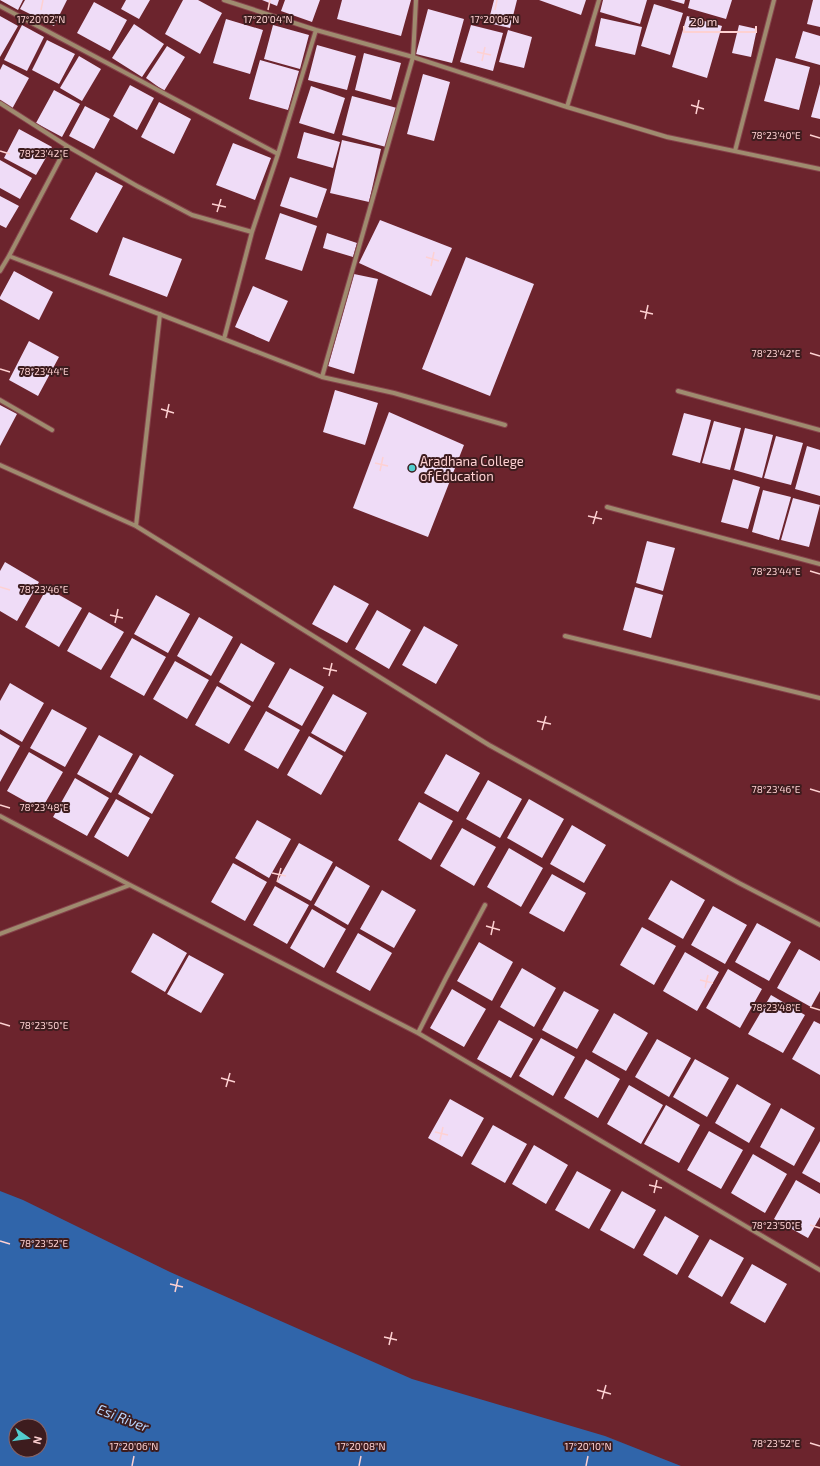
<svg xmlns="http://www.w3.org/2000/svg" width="820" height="1466" font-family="'Exo 2',sans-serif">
<rect width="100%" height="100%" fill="#6c242d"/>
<!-- water -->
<path fill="#3065aa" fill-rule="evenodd" d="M 0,1191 L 23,1200 L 170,1272 L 412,1379 L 605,1436 L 681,1466 L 0,1466 ZM 16,1426 L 40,1426 L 40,1450 L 16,1450 Z"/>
<!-- building -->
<path fill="#efdcf7" d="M 0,0 L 23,0 L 18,10 Z
M 25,0 L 67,0 L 54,26 L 20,9 Z
M 126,0 L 150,0 L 139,19 L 121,9 Z
M 183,0 L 198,0 L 222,13 L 200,54 L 165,34 Z
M 262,0 L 279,0 L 277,6 Z
M 285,0 L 320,0 L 312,22 L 281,11 Z
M 342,0 L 411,0 L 401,36 L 337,19 Z
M 494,0 L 517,0 L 510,28 L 488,23 Z
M 539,0 L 586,0 L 581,15 Z
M 603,0 L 647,0 L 640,24 L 600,12 Z
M 670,0 L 685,0 L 684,4 Z
M 690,0 L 732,0 L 726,19 L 688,8 Z
M 813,0 L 820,0 L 820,27 L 807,24 Z
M 94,2 L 127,20 L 110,51 L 77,33 Z
M 654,4 L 683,13 L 670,55 L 641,46 Z
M 428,9 L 464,19 L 452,63 L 416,54 Z
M 0,16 L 18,26 L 0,57 Z
M 687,16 L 722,26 L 707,78 L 672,67 Z
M 601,18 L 642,27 L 635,55 L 595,46 Z
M 226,19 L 263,30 L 250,74 L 213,63 Z
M 134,24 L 164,44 L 142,77 L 112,58 Z
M 22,25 L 44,37 L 27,71 L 4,60 Z
M 273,25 L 309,35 L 300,69 L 264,59 Z
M 471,25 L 503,33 L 493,71 L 460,62 Z
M 739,25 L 757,29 L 751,57 L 732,53 Z
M 508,30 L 532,37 L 524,68 L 499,62 Z
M 803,31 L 820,36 L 820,65 L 795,58 Z
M 47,40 L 75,54 L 59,84 L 32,70 Z
M 317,45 L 356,56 L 347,90 L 308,80 Z
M 167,46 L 185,57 L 164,91 L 146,78 Z
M 364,53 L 401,63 L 391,100 L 355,90 Z
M 79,56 L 101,69 L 82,101 L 60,88 Z
M 776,58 L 810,67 L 799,110 L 764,101 Z
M 260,60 L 299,71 L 288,110 L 249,99 Z
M 3,64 L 29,78 L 12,109 L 0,103 L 0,70 Z
M 423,74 L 450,82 L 434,141 L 407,134 Z
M 820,84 L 820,119 L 811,117 Z
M 130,85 L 154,98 L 137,130 L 113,116 Z
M 311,86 L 345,98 L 334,134 L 299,123 Z
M 54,90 L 80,104 L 62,137 L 36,123 Z
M 352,96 L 397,108 L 386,147 L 342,135 Z
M 159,102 L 191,119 L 174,154 L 141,137 Z
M 85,106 L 110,119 L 94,149 L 69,136 Z
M 19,129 L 52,147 L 36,175 L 4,158 Z
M 304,132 L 340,142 L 333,168 L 297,158 Z
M 342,140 L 381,149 L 369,202 L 330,193 Z
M 233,143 L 271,158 L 255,200 L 216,185 Z
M 0,160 L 32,178 L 20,199 L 0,188 Z
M 96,172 L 123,186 L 97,233 L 70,219 Z
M 290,177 L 327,189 L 317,218 L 280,206 Z
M 0,196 L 19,206 L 6,228 L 0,225 Z
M 280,213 L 317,226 L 302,271 L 265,259 Z
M 380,220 L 452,248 L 431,296 L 359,263 Z
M 327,233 L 357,243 L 353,257 L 323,248 Z
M 123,237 L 182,259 L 167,297 L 109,275 Z
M 466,257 L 534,284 L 490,396 L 422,369 Z
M 14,271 L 53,292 L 39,320 L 0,299 L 0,297 Z
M 354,274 L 378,279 L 354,374 L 328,366 Z
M 253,286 L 288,301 L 269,342 L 235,327 Z
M 29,341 L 59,357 L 38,396 L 9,380 Z
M 335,390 L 378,403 L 365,445 L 323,432 Z
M 0,405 L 17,414 L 0,446 Z
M 389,412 L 464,445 L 428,537 L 353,508 Z
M 684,413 L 711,420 L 700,463 L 672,455 Z
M 714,421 L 741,428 L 730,470 L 702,463 Z
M 745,428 L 773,435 L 762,478 L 734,470 Z
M 776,436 L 803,443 L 791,485 L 764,478 Z
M 807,446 L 820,450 L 820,496 L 795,489 Z
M 733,479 L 760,487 L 748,529 L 721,522 Z
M 763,490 L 791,497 L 779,540 L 752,532 Z
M 793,498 L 820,505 L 809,547 L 781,540 Z
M 647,541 L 675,548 L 663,591 L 636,583 Z
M 5,562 L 39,582 L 17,621 L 0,611 L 0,571 Z
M 334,585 L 369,604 L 347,643 L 312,624 Z
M 635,587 L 663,595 L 651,638 L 623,630 Z
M 47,588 L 82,608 L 59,647 L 25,627 Z
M 156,595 L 190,614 L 168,653 L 134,634 Z
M 377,610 L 411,630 L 389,669 L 355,649 Z
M 89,612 L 124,632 L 101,670 L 67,651 Z
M 199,617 L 233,637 L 211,676 L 177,656 Z
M 424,626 L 458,645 L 436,684 L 402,665 Z
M 132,638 L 166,657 L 144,696 L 110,677 Z
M 241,643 L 275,663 L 253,702 L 219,682 Z
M 175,661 L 209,680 L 187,719 L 153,699 Z
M 290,668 L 324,687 L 302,726 L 268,707 Z
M 10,683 L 44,703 L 22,742 L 0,729 L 0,701 Z
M 217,686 L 251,706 L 229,744 L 195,725 Z
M 333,694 L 367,713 L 345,752 L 311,733 Z
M 52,709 L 87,728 L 65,767 L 30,748 Z
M 266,711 L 300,730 L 278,769 L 244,750 Z
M 0,734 L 20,746 L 0,782 Z
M 99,735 L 133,754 L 111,793 L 77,774 Z
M 309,736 L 343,756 L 321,795 L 287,775 Z
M 29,752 L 63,772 L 41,810 L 7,791 Z
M 446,754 L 480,773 L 458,812 L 424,793 Z
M 140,755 L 174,775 L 152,814 L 118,794 Z
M 75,778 L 109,798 L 87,836 L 53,817 Z
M 488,780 L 522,799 L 500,838 L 466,819 Z
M 116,799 L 150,818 L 128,857 L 94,837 Z
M 529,799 L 564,819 L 542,858 L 507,838 Z
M 419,802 L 453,821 L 431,860 L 398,840 Z
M 257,820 L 291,839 L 269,878 L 235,858 Z
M 572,825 L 606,845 L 584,883 L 550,864 Z
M 462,828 L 496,847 L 474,886 L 440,866 Z
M 299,843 L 333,862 L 311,901 L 277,882 Z
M 509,848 L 543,868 L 521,907 L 487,887 Z
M 233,863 L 267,882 L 245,921 L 211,902 Z
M 336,866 L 370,886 L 348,925 L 314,905 Z
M 552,874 L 586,893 L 564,932 L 529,913 Z
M 671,880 L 705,900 L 683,939 L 648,919 Z
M 275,886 L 309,905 L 287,944 L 253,925 Z
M 382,890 L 416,910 L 394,948 L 360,929 Z
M 713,906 L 747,925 L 725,964 L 691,945 Z
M 312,909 L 346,929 L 324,968 L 290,948 Z
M 757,923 L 791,942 L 769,981 L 735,962 Z
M 642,927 L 676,946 L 654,985 L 620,965 Z
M 153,933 L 187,953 L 165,992 L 131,972 Z
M 358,933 L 392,953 L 370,991 L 336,972 Z
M 479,942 L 513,962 L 492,1001 L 457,981 Z
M 799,949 L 820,961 L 820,991 L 811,1007 L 777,988 Z
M 685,952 L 719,972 L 697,1011 L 663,991 Z
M 189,955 L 224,974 L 201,1013 L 167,994 Z
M 522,968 L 556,988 L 534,1027 L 500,1007 Z
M 728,969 L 762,989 L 740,1028 L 706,1008 Z
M 452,989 L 486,1009 L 464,1047 L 430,1028 Z
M 564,991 L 599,1010 L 577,1049 L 542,1030 Z
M 771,995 L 805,1015 L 783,1053 L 748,1034 Z
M 614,1013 L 648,1033 L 626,1071 L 592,1052 Z
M 499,1020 L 533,1039 L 511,1078 L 477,1059 Z
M 814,1021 L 820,1024 L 820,1075 L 792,1059 Z
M 541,1038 L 575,1057 L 553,1096 L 519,1076 Z
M 657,1039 L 691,1058 L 669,1097 L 635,1077 Z
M 586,1059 L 620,1079 L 598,1118 L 564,1098 Z
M 695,1059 L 729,1078 L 707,1117 L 673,1097 Z
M 737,1084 L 771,1104 L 749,1143 L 715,1123 Z
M 629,1085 L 663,1105 L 641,1144 L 607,1124 Z
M 450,1099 L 484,1118 L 462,1157 L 428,1138 Z
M 666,1105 L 700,1125 L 679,1163 L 644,1144 Z
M 781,1108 L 815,1128 L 794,1166 L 760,1147 Z
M 493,1125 L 527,1144 L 505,1183 L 471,1164 Z
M 709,1131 L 743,1150 L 721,1189 L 687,1170 Z
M 820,1141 L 820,1183 L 802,1173 Z
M 534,1145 L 568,1165 L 546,1204 L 512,1184 Z
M 753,1154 L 787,1174 L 765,1213 L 731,1193 Z
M 577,1171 L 611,1190 L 589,1229 L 555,1210 Z
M 796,1180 L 820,1194 L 820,1217 L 808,1238 L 774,1219 Z
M 622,1191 L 656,1210 L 634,1249 L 600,1230 Z
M 665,1216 L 699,1236 L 677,1275 L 643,1255 Z
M 710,1239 L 744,1258 L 722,1297 L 688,1277 Z
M 752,1264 L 787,1284 L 765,1323 L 730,1303 Z"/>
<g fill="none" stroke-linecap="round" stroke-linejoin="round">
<defs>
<path id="street" d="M 224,0 L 316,30 L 413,57 L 567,107 L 599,0
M 0,6 L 278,154
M 0,103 L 67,146 L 137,186 L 192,215 L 252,232
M 567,107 L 667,137 L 820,169
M 735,151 L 774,0
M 9,256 L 67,146
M 0,271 L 9,256 L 322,377 L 394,393 L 505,425
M 224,339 L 252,232 L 278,154 L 316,30
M 322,377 L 413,57 L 416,0
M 678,391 L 820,430
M 0,400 L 52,430
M 0,465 L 136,526 L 489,745 L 739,883 L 820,925
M 607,507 L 820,564
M 136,526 L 160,314
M 565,636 L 820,698
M 0,816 L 130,885 L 418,1033 L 446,978 L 485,905
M 0,934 L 130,885
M 418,1033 L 820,1270"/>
</defs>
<!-- street casing -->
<use href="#street" stroke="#86434b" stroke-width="6"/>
<!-- street -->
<use href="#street" stroke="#9f8b6f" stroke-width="4"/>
</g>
<!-- ticks -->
<path fill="none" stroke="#fed1d2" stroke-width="1.5" d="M 41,10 L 43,0M 268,10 L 270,0M 495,10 L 497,0M 477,52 L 491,55M 482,61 L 485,47M 691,105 L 704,109M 696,114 L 699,100M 810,135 L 820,138M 0,151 L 10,154M 212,204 L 226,207M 217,212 L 221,199M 426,257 L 439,261M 431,266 L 434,252M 640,311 L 653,314M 645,319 L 648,305M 810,353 L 820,356M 0,369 L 10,372M 161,409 L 174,413M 166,418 L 169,404M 375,463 L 388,466M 380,471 L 383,457M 588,516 L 602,519M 593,524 L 597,511M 810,571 L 820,574M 0,587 L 10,590M 110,615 L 123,618M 115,623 L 118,609M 323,668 L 337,671M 329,676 L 332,663M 537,721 L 551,724M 542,730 L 546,716M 810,789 L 820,792M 0,805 L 10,808M 272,873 L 286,876M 277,882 L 281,868M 486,926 L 500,930M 491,935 L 494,921M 700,980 L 713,983M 705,988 L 708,975M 810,1007 L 820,1010M 0,1023 L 10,1026M 221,1078 L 235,1082M 226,1087 L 230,1073M 435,1132 L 448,1135M 440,1140 L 443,1127M 649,1185 L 662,1188M 654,1193 L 657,1180M 810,1225 L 820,1228M 0,1241 L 10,1244M 170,1284 L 183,1287M 175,1292 L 178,1279M 384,1337 L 397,1340M 389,1345 L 392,1332M 597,1390 L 611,1394M 602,1399 L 606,1385M 810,1443 L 820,1446M 132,1466 L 134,1456M 359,1466 L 361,1456M 586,1466 L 588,1456"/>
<!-- markers -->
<circle fill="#52cdce" stroke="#3d1c1e" stroke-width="1.5" cx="412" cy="468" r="4"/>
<g text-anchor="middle" stroke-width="4" stroke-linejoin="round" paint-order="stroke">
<!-- poi labels -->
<g font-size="13" fill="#fed1d2" stroke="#3d1c1e" text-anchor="start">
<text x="420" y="466">Aradhana College<tspan x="420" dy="15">of Education</tspan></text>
</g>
<!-- water labels -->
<g font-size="14" font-style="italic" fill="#bbd7fe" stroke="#3d1c1e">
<text transform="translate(123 1418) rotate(21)" y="5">Esi River</text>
</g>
</g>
<g font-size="10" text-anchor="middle" fill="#fed1d2" stroke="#3d1c1e" stroke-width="4" stroke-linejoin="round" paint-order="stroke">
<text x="41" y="23">17°20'02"N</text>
<text x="268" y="23">17°20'04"N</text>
<text x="495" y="23">17°20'06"N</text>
<text x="776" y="139">78°23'40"E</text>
<text x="44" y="157">78°23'42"E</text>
<text x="776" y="357">78°23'42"E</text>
<text x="44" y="375">78°23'44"E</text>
<text x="776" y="575">78°23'44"E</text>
<text x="44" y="593">78°23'46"E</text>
<text x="776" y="793">78°23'46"E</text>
<text x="44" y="811">78°23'48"E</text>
<text x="776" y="1011">78°23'48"E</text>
<text x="44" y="1029">78°23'50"E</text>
<text x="776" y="1229">78°23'50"E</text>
<text x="44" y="1247">78°23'52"E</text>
<text x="776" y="1447">78°23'52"E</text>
<text x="134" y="1450">17°20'06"N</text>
<text x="361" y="1450">17°20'08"N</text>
<text x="588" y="1450">17°20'10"N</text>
</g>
<!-- north arrow -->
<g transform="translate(28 1438) rotate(104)"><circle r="19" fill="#3d1c1e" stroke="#8a6466"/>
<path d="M0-3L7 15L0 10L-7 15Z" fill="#52cdce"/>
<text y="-6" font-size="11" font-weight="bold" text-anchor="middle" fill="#fed1d2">N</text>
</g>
<!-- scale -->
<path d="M684 26v6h72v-6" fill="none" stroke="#fed1d2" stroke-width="2"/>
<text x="690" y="26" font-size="12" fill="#fed1d2" stroke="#3d1c1e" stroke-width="3" paint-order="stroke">20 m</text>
</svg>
